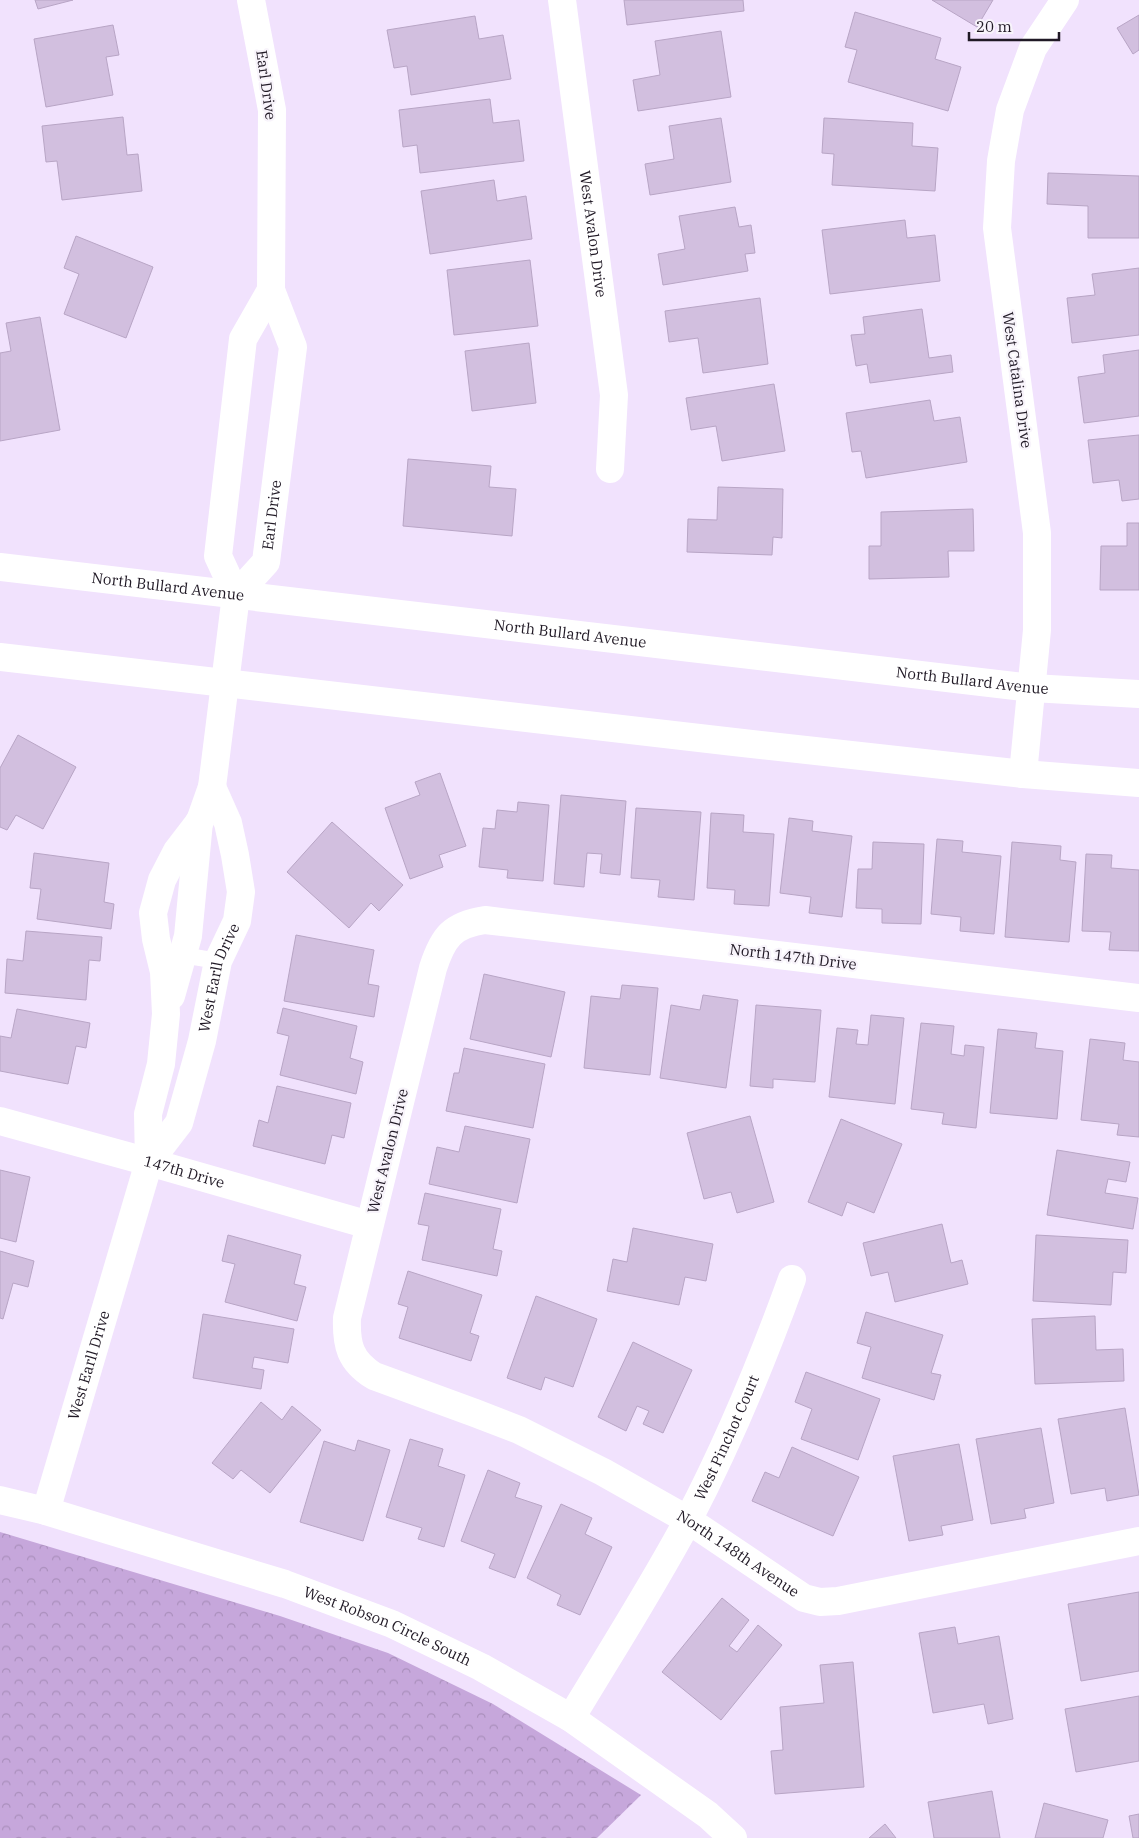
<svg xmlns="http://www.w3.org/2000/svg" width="1139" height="1838" font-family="'IBM Plex Serif',serif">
<defs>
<pattern id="park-crowns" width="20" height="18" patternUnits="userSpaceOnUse" patternTransform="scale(1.25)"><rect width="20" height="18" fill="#c6a7db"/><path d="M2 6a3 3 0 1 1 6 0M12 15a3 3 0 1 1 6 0" fill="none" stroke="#aa8fbc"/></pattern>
</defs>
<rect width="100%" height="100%" fill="#f1e2fd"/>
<!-- park -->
<path fill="url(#park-crowns)" d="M 0,1532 L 280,1616 L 388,1653 L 493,1704 L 641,1795 L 597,1838 L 0,1838 Z"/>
<!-- building -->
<path fill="#d2bfdf" stroke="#b8a5c5" d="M 35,0 L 73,0 L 38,9 Z
M 624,0 L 743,0 L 744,11 L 627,25 Z
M 932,0 L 993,0 L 977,27 Z
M 855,12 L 941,38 L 935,59 L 961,67 L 948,111 L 848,82 L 857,50 L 845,47 Z
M 1139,15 L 1139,50 L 1133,54 L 1117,28 Z
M 475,16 L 479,39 L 503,35 L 511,79 L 411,95 L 407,66 L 394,68 L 387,30 Z
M 113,25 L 119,55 L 106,57 L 113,95 L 46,107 L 34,39 Z
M 721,31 L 731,97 L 638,111 L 633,80 L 660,75 L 655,41 Z
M 490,99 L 493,123 L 519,120 L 524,161 L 420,173 L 417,145 L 403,147 L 399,110 Z
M 123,117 L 127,155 L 138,154 L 142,191 L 62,200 L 57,161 L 46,162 L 42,126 Z
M 721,118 L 731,182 L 650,195 L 645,164 L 674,159 L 669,126 Z
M 824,118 L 913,123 L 912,146 L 938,148 L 935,191 L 832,185 L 834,154 L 822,153 Z
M 1048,173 L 1139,176 L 1139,238 L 1088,238 L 1088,206 L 1047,204 Z
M 494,180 L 497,201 L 526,196 L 532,239 L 430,254 L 421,191 Z
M 735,207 L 739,227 L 751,225 L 755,253 L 745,254 L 748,271 L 663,285 L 658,254 L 685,249 L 679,216 Z
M 905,220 L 907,238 L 935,235 L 940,281 L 830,294 L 822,230 Z
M 76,236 L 153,267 L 126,338 L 64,314 L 79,274 L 64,268 Z
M 530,260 L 538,326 L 454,335 L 447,270 Z
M 1139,268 L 1139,335 L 1072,343 L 1067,298 L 1095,295 L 1092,274 Z
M 760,298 L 768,364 L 703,373 L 698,338 L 669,342 L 665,311 Z
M 922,309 L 929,358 L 951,355 L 953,372 L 870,383 L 867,364 L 856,366 L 851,335 L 865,334 L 863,317 Z
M 40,317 L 60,430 L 0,441 L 0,353 L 11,351 L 6,323 Z
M 529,343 L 536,403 L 472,411 L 465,351 Z
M 1139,350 L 1139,416 L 1084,423 L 1078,377 L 1105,373 L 1103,355 Z
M 774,384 L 785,451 L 722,461 L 716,426 L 691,430 L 686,398 Z
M 930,400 L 934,421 L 960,417 L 967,462 L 866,478 L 861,451 L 852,452 L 846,413 Z
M 1139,435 L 1139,499 L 1122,501 L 1119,480 L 1093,483 L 1088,440 Z
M 408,459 L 491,466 L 489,487 L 516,489 L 512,536 L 403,526 Z
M 718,487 L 783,489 L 782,538 L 773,537 L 772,555 L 687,552 L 688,519 L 717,520 Z
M 973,509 L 974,551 L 948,551 L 949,577 L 869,579 L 869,546 L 881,546 L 881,512 Z
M 1127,523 L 1139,523 L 1139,590 L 1100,590 L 1101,546 L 1127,546 Z
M 18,735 L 76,767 L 43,829 L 16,815 L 7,830 L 0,827 L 0,768 Z
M 440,773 L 466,846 L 439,855 L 443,867 L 410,879 L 385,808 L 420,795 L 415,782 Z
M 561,795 L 626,801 L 620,875 L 600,873 L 602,854 L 587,853 L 584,887 L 554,884 Z
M 518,802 L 549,805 L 543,881 L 507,878 L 508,870 L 479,867 L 483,828 L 495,829 L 497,810 L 517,812 Z
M 636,808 L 701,812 L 694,900 L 658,897 L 660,880 L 631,878 Z
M 711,813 L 744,815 L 743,832 L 774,834 L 769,906 L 734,904 L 735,890 L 707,888 Z
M 789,818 L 813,821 L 812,831 L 852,836 L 842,917 L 809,913 L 811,897 L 780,893 Z
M 332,822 L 403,885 L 379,911 L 371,903 L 349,928 L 287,872 Z
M 937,839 L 963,841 L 962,852 L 1001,856 L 994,934 L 960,931 L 961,917 L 931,914 Z
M 873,842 L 924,844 L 921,924 L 882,923 L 882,909 L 856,908 L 858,869 L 872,869 Z
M 1012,842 L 1061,846 L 1060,860 L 1076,862 L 1069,942 L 1005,937 Z
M 34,853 L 109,863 L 104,902 L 114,904 L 111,929 L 37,919 L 41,889 L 30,888 Z
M 1086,854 L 1112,855 L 1111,868 L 1139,870 L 1139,951 L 1109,950 L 1111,932 L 1082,931 Z
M 26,931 L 102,937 L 100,961 L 89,960 L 86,1000 L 5,993 L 7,959 L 23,961 Z
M 296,935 L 374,950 L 368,984 L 379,986 L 374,1017 L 284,1001 Z
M 484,974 L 565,992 L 551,1057 L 470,1039 Z
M 622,985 L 658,988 L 650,1075 L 584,1068 L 591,996 L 620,999 Z
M 703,995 L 738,1000 L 726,1088 L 660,1078 L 671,1005 L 700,1010 Z
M 756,1005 L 821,1010 L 815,1082 L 773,1079 L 773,1088 L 750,1086 Z
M 283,1008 L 357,1026 L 350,1058 L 363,1062 L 356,1094 L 280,1075 L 289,1036 L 277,1033 Z
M 17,1009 L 90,1023 L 86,1048 L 76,1046 L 68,1084 L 0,1071 L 0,1036 L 11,1038 Z
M 871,1015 L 904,1018 L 895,1104 L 829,1097 L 837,1028 L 858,1030 L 856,1044 L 868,1045 Z
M 921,1023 L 954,1026 L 951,1054 L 964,1056 L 965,1045 L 984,1047 L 976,1128 L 942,1124 L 944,1113 L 911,1109 Z
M 998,1029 L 1037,1033 L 1035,1048 L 1063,1051 L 1057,1119 L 990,1113 Z
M 1090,1039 L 1125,1043 L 1123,1060 L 1139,1062 L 1139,1137 L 1117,1135 L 1119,1124 L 1081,1120 Z
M 464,1048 L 545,1064 L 533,1128 L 446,1111 L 454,1073 L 459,1073 Z
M 277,1086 L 351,1103 L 344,1138 L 332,1135 L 325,1164 L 253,1146 L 259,1120 L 268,1123 Z
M 750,1116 L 774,1202 L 737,1213 L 731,1192 L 704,1199 L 687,1133 Z
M 841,1119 L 902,1144 L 874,1213 L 847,1202 L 842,1216 L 808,1202 Z
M 465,1126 L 530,1139 L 517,1203 L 429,1184 L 437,1147 L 459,1152 Z
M 1057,1150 L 1130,1162 L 1126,1182 L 1108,1179 L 1105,1193 L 1138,1198 L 1133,1229 L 1047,1215 Z
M 0,1170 L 30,1177 L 16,1242 L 0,1238 Z
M 425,1193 L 501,1209 L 493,1249 L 502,1251 L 497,1276 L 422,1260 L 429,1226 L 418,1224 Z
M 942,1224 L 951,1263 L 962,1260 L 968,1284 L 895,1302 L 888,1272 L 871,1276 L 863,1243 Z
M 633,1228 L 713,1244 L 706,1281 L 685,1277 L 679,1305 L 607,1291 L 613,1259 L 627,1262 Z
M 228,1235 L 301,1255 L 294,1284 L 306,1287 L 297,1321 L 225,1302 L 235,1264 L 222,1261 Z
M 1036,1235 L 1128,1240 L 1126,1273 L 1113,1272 L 1111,1305 L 1033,1301 Z
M 0,1251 L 34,1261 L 28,1287 L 13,1283 L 3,1319 L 0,1318 Z
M 408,1271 L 482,1295 L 470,1333 L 479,1336 L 471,1361 L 399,1338 L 408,1307 L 398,1304 Z
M 536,1296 L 597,1319 L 573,1387 L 545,1377 L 541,1390 L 507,1378 Z
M 866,1312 L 943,1335 L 931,1373 L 941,1375 L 934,1400 L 862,1378 L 871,1347 L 857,1343 Z
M 203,1314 L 294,1329 L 288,1363 L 254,1357 L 252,1368 L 264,1370 L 261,1389 L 193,1378 Z
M 1095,1316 L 1096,1350 L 1123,1349 L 1124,1381 L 1035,1384 L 1032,1319 Z
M 633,1342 L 692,1370 L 663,1433 L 643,1424 L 649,1411 L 637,1406 L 626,1431 L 598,1417 Z
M 806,1372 L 880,1399 L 858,1460 L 801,1439 L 812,1409 L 795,1402 Z
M 261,1402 L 282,1420 L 292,1406 L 321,1430 L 270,1493 L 241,1470 L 233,1479 L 212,1463 Z
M 1125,1408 L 1139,1495 L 1107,1501 L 1105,1488 L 1071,1494 L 1058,1419 Z
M 1041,1428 L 1054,1503 L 1024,1509 L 1026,1518 L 991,1524 L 976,1439 Z
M 410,1439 L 443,1449 L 438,1466 L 465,1475 L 444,1547 L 418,1539 L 422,1528 L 386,1517 Z
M 358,1440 L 390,1450 L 363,1541 L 300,1522 L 324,1441 L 355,1451 Z
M 959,1444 L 973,1520 L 941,1526 L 943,1535 L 909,1541 L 893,1456 Z
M 792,1447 L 859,1477 L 833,1536 L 752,1501 L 765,1472 L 779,1478 Z
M 488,1470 L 520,1483 L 515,1497 L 542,1506 L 515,1578 L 489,1568 L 495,1554 L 461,1541 Z
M 561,1504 L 592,1518 L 585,1534 L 612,1547 L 580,1615 L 557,1605 L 561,1595 L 527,1578 Z
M 1139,1592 L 1139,1671 L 1081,1681 L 1068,1604 Z
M 722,1598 L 749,1620 L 729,1646 L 737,1652 L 758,1625 L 782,1645 L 721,1720 L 662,1672 Z
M 955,1627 L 958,1644 L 999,1636 L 1013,1719 L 988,1724 L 984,1704 L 933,1713 L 919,1633 Z
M 853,1662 L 864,1787 L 775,1794 L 771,1751 L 783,1750 L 780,1707 L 824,1703 L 820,1665 Z
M 1139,1696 L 1139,1761 L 1076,1772 L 1065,1709 Z
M 992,1791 L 1000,1838 L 934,1838 L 928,1802 Z
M 1044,1803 L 1108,1820 L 1103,1838 L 1035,1838 Z
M 1139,1814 L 1139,1838 L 1133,1838 L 1129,1816 Z
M 885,1824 L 896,1838 L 869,1838 Z"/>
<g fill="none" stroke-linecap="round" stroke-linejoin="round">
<!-- service -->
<path stroke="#fff" stroke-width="16" d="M 176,954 L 218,961"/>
<!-- minor -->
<g stroke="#fff" stroke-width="28">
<path id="s1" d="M 562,0 L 614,395 L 610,469"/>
<path id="s2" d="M 236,595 L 266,562 L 293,347 L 271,290 L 272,110 L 251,0"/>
<path d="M 236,595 L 218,556 L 243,339 L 271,290"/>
<path d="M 1023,774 L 1037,630 L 1037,533 L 997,228 L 1001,161 L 1010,110 L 1033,48 L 1065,0"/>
<path d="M 171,996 L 188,936 L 199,822"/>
<path id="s3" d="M 1139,998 L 485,920 C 452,925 443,937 433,968 L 347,1318 C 346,1345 350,1361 374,1376 L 475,1413 L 519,1430 L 603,1472 L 688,1520 L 804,1598 L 820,1602 L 838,1601 L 1139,1541"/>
<path id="s4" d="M 0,1121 L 149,1162 L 369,1225"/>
<path id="s5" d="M 149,1162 L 179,1123 L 202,1041 L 218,961 L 237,921 L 241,892 L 235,855 L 228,823 L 212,787"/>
<path id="s6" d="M 46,1511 L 149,1162 L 148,1114 L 161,1064 L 166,1014 L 164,972 L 156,939 L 153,913 L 162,880 L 177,851 L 200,821 L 212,787 L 236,595"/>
<path id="s7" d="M 571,1718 C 610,1653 651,1589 687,1522 C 728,1444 762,1362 792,1279"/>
</g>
<!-- tertiary -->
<path stroke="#fff" stroke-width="28" id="s8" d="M 0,1500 L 46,1511 L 285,1584 L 392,1624 L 481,1667 L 571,1718 L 708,1815 L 733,1838"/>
<!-- secondary -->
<g stroke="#fff" stroke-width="28">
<path id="s9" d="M 0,567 L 1032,688 L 1139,694"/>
<path d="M 0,657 L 734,742 L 1023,774 L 1139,783"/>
</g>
</g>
<g text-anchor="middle" stroke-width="4.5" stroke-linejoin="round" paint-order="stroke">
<!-- street labels -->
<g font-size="15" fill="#201925" stroke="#f8f4fb">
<text transform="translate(266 85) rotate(82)" y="5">Earl Drive</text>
<text dy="5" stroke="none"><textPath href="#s1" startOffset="236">West Avalon Drive</textPath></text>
<text transform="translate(1017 380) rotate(82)" y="5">West Catalina Drive</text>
<text dy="5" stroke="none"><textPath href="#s2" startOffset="92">Earl Drive</textPath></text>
<text dy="5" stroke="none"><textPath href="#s9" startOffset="169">North Bullard Avenue</textPath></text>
<text dy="5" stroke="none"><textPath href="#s9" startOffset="574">North Bullard Avenue</textPath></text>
<text dy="5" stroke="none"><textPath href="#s9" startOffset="979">North Bullard Avenue</textPath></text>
<text transform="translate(793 957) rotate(7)" y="5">North 147th Drive</text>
<text dy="5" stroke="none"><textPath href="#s5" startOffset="200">West Earll Drive</textPath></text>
<text transform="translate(388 1151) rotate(-76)" y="5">West Avalon Drive</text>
<text dy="5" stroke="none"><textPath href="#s4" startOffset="191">147th Drive</textPath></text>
<text dy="5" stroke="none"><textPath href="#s6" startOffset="152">West Earll Drive</textPath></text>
<text dy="5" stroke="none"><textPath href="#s7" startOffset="321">West Pinchot Court</textPath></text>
<text dy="5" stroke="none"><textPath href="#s3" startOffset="1570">North 148th Avenue</textPath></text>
<text dy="5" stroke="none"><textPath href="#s8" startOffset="408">West Robson Circle South</textPath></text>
</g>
</g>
<!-- scale -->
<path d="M969 32v8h90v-8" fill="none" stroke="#201925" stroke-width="2.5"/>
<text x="976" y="32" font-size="15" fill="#201925" stroke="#f8f4fb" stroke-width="4" paint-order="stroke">20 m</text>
</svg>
